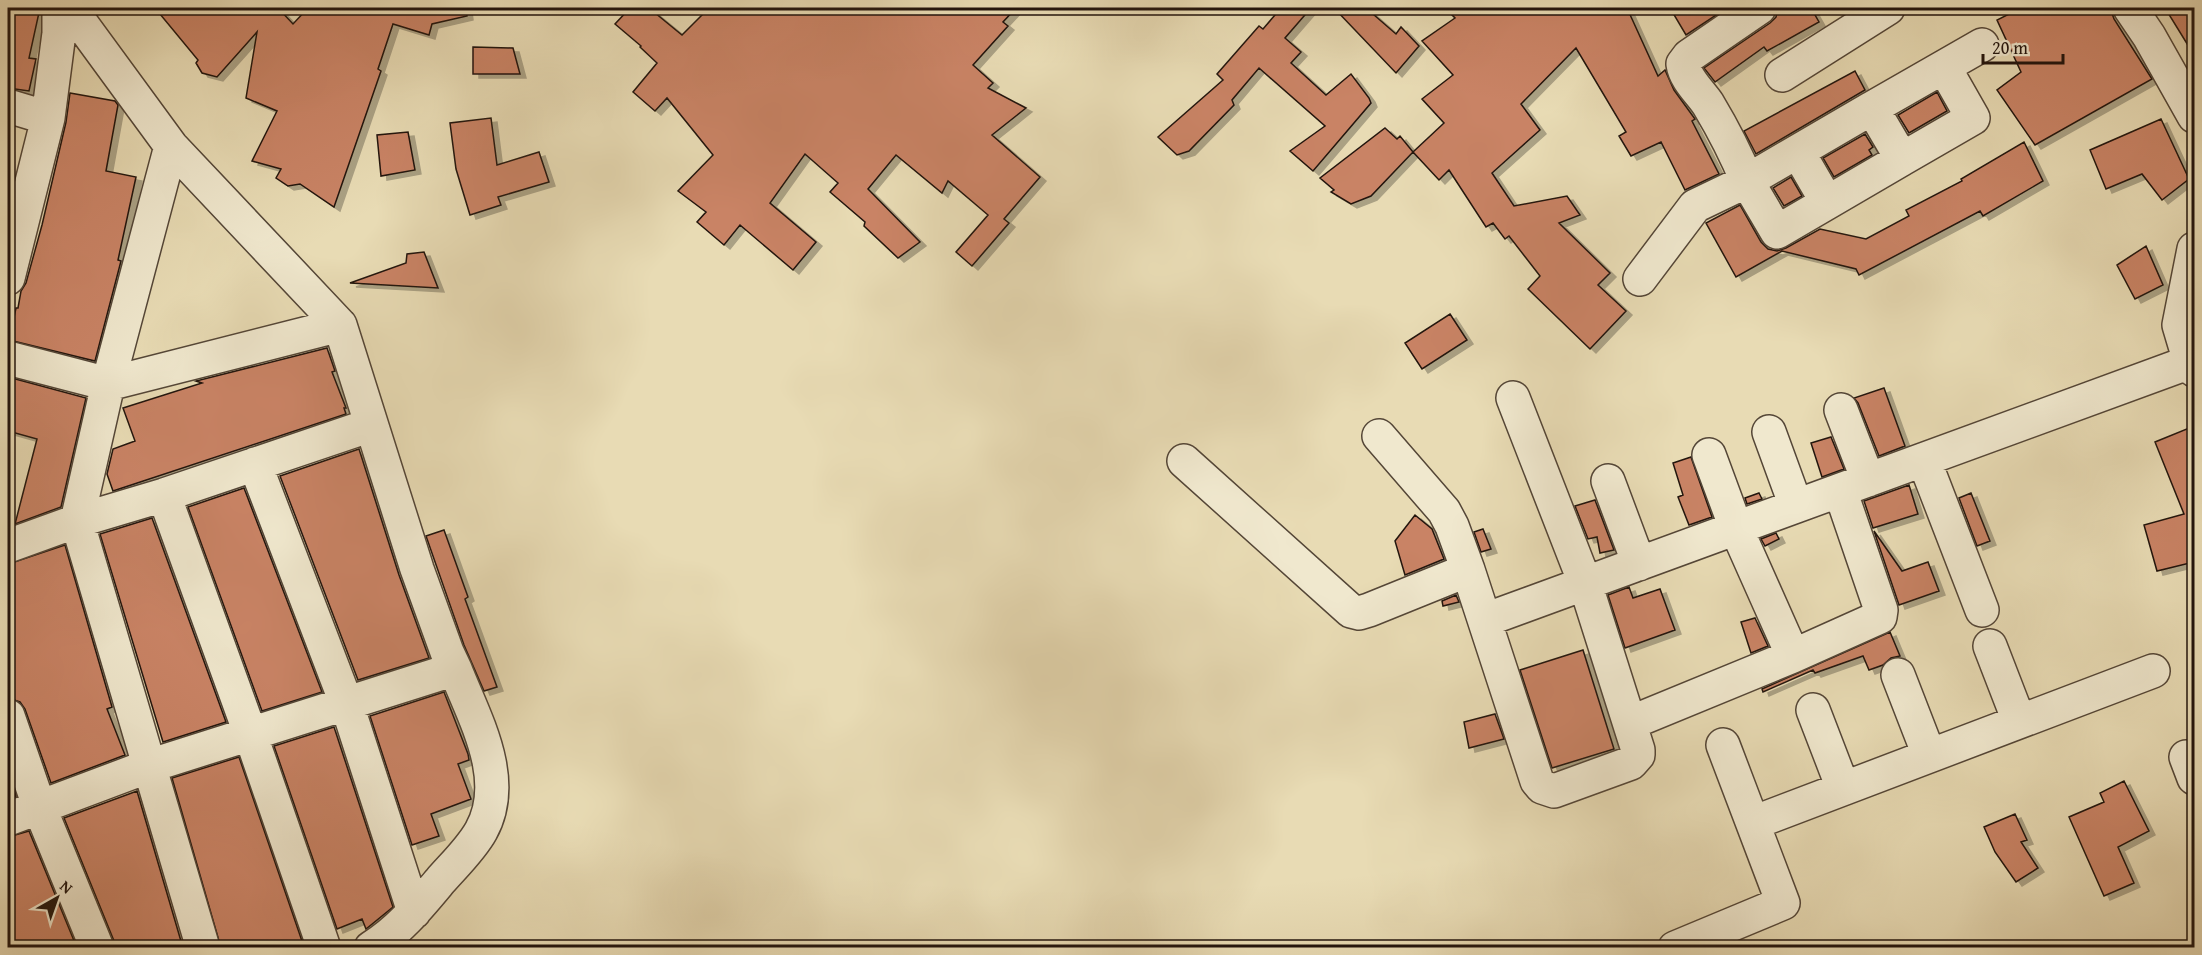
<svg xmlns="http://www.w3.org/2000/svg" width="2202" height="955" font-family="'Gentium Book Plus',serif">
<defs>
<filter id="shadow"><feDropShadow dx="6" dy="4" stdDeviation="0" flood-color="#0004"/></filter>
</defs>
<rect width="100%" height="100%" fill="#e8dbb4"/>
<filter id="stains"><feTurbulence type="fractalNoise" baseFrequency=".00333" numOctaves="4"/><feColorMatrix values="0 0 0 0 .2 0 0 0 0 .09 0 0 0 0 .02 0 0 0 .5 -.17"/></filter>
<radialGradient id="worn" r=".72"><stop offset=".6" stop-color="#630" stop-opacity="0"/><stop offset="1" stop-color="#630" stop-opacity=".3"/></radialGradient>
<!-- building -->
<path fill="#c98365" stroke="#22140d" stroke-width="1.5" filter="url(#shadow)" d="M 8,8 L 40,8 L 29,58 L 36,59 L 29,91 L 8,88 Z
M 155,8 L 278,8 L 293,24 L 308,8 L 466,8 L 467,16 L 432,24 L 429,35 L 393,24 L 378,69 L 381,71 L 334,207 L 300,184 L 288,186 L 276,178 L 281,169 L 252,161 L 277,111 L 246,98 L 257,32 L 217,77 L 202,73 L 196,63 L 198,60 Z
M 630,8 L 649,8 L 682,35 L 709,8 L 1016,8 L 1003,22 L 1008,26 L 973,65 L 993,83 L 988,88 L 1026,108 L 992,135 L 1040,177 L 1004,219 L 1009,223 L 972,266 L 956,252 L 988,215 L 948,181 L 942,193 L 896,155 L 868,189 L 920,242 L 898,258 L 864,226 L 865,222 L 830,192 L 838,183 L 805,154 L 770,203 L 816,242 L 793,270 L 740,225 L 724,245 L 697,222 L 706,212 L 678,191 L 713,155 L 667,98 L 655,111 L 633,92 L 657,63 L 640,47 L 641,46 L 615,24 Z
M 1281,8 L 1311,8 L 1285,38 L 1301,52 L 1291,63 L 1326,95 L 1351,74 L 1369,98 L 1371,103 L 1313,171 L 1290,151 L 1325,126 L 1259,68 L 1232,100 L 1234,105 L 1189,151 L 1177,155 L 1158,137 L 1223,80 L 1217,74 L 1259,26 L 1263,29 Z
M 1334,8 L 1366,8 L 1396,34 L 1401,27 L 1419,46 L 1396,73 Z
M 1445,8 L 1627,8 L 1658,76 L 1665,70 L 1674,90 L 1695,119 L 1692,121 L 1719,174 L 1685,190 L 1661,142 L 1631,156 L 1619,136 L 1626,132 L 1576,48 L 1521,104 L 1540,130 L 1492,173 L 1514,206 L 1567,196 L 1580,215 L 1559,223 L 1610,273 L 1598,285 L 1626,311 L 1590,349 L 1528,289 L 1540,276 L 1509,236 L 1505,239 L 1493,223 L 1486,227 L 1449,170 L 1439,180 L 1413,152 L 1444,123 L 1422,99 L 1453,75 L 1422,41 L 1455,18 Z
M 1670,8 L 1727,8 L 1686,35 Z
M 1778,8 L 1811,8 L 1819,22 L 1767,51 L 1764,47 L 1715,82 L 1704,68 L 1770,23 L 1776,17 Z
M 2021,8 L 2110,8 L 2114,19 L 2152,79 L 2035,145 L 1997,90 L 2021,72 L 1997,20 Z
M 2165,8 L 2194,8 L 2194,55 Z
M 473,47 L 513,48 L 520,74 L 473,74 Z
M 1855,71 L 1865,90 L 1756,154 L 1744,131 Z
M 1937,92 L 1947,111 L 1909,133 L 1898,115 Z
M 70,93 L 115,101 L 118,105 L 106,171 L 136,177 L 118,260 L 121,261 L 95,361 L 9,340 L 16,308 L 18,308 L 21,291 L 26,283 L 42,225 L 66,122 Z
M 491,118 L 497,165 L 539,152 L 549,182 L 498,197 L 501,205 L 470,215 L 456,169 L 450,123 Z
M 2161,119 L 2189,179 L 2162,200 L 2142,174 L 2106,189 L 2090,150 Z
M 1385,128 L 1397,139 L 1400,136 L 1413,152 L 1371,196 L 1351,204 L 1331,192 L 1334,190 L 1320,178 Z
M 408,132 L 415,170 L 381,176 L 377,135 Z
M 1865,134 L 1873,147 L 1869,150 L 1872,155 L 1834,177 L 1823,158 Z
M 2024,142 L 2043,181 L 1983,216 L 1980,211 L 1859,275 L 1856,269 L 1782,251 L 1736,277 L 1706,223 L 1740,205 L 1761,242 L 1768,249 L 1777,251 L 1786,248 L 1820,229 L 1866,239 L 1909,216 L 1906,210 L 1962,181 L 1961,179 Z
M 1791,177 L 1802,196 L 1784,206 L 1773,188 Z
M 2146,246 L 2163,285 L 2135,299 L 2117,265 Z
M 424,252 L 438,288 L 350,283 L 406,263 L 407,254 Z
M 1450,314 L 1467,340 L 1422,369 L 1405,343 Z
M 327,348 L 335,371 L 332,372 L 346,408 L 344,408 L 346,414 L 113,491 L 107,474 L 113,449 L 135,441 L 123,408 L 202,383 L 196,381 Z
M 8,377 L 86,398 L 61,507 L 15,524 L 37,439 L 8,431 Z
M 1884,388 L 1905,446 L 1879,456 L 1858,403 L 1854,398 Z
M 2194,426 L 2194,562 L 2157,571 L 2144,525 L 2184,514 L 2155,442 Z
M 1831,437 L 1844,469 L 1822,477 L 1811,443 Z
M 359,449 L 399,575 L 429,658 L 358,680 L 280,476 Z
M 1691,457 L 1712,517 L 1689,525 L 1678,497 L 1683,495 L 1673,463 Z
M 1909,485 L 1918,514 L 1873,528 L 1864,501 Z
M 244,488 L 322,692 L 262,711 L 188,507 Z
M 1759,493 L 1762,499 L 1747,504 L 1745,498 Z
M 1971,493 L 1990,541 L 1977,546 L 1959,498 Z
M 1595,500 L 1614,550 L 1600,553 L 1597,537 L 1588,539 L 1575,506 Z
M 1415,515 L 1432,529 L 1444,559 L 1405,575 L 1395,541 Z
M 152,518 L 226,722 L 163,742 L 100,534 Z
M 1483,529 L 1491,549 L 1481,552 L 1474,532 Z
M 444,530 L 468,597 L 465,599 L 497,687 L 484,691 L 464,645 L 426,536 Z
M 1874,531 L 1902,571 L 1928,562 L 1939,591 L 1899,605 Z
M 1776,533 L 1779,539 L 1765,546 L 1761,539 Z
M 65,545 L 112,707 L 107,709 L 125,755 L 51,783 L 25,709 L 20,702 L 8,698 L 8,564 Z
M 1629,587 L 1633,598 L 1660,589 L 1675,630 L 1625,648 L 1608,595 Z
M 1456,595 L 1459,602 L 1443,606 L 1442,601 Z
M 1755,618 L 1768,646 L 1751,653 L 1741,622 Z
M 1890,632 L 1900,656 L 1891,658 L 1883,665 L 1869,670 L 1863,656 L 1815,673 L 1813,670 L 1763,692 L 1762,689 Z
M 1583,650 L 1614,749 L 1552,768 L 1520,670 Z
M 444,692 L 468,754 L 469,760 L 458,764 L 471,799 L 431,814 L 439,836 L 412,845 L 370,716 Z
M 1495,714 L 1504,739 L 1469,748 L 1464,722 Z
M 334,727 L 393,907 L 366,929 L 362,919 L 337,929 L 274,746 Z
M 239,757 L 303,944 L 292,948 L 221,948 L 172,778 Z
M 8,772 L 16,796 L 8,799 Z
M 2124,781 L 2149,831 L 2118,847 L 2134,883 L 2104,896 L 2069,817 L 2104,802 L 2100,793 Z
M 137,791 L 183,948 L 115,948 L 114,941 L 64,818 Z
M 2015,814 L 2027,840 L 2021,842 L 2038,868 L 2016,882 L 1995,852 L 1984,827 Z
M 29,831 L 77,948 L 8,948 L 8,837 Z"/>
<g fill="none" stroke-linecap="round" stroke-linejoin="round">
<defs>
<path id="minor" d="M 2130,8 L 2149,36 L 2194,116
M 1782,75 L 1888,8
M 8,106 L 48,118
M 1872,108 L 1902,159 L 1777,232 L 1747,181 Z
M 1872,108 L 1982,45
M 171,146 L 108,384 L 77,521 L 203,948
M 1798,152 L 1827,202
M 1902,159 L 1973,118 L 1944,67
M 2194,249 L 2179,325 L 2190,362 L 2194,370
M 8,278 L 48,118 L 59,33 L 59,8
M 1640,279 L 1695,206 L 1747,181 C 1736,154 1723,129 1708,104 C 1700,92 1685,79 1683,64 L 1689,56 L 1759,8
M 8,358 L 108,384 L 340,325
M 1841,410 L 1868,480
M 1769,432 L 1796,506
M 1379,436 L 1444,511 L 1452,526 L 1468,570 L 1537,781 L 1542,787 L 1554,791 L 1631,763 L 1638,755 L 1638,750 L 1585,583 L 1513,398
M 1709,455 L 1736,528 L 1793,656
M 1924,460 L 1982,610
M 1184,461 L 1351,611 L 1359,613 L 1369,610 L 1468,570
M 255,464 L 347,705 L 414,912
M 1608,481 L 1639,564
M 164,495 L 250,733 L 324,948
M 8,546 L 77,521 L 164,495 L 371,425
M 1485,620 L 2190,362
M 1990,646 L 2019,721
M 1898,675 L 1929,755
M 1813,710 L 1843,788
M 8,716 L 39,806 L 97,948
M 1630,723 L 1793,656 L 1880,617 L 1881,610 L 1840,490
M 2186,757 L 2194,778
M 8,819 L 149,766 L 455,669 L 447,652 L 417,569 L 340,325 L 171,146 L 70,8
M 1753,823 L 2153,671
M 371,948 C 399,931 420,905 440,881 C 454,865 471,849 481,831 C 510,779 474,718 455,669
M 1675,948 L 1783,903 L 1723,745"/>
</defs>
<!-- minor casing -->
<use href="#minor" stroke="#544637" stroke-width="36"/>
<!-- minor -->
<use href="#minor" stroke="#f0e8ce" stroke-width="33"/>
</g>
<!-- margin -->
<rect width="2202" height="955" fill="none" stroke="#e8dbb4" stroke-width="30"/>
<rect x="9" y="9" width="2184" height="937" fill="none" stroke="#22140d" stroke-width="3"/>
<rect x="15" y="15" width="2172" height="925" fill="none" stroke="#22140d" stroke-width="1.5"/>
<!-- north arrow -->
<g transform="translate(57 898) rotate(40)" stroke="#f0e8ce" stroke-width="4.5" paint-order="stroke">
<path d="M0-4.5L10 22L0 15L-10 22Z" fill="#22140d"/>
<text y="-9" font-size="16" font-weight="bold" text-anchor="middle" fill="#22140d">N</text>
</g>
<!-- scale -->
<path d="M1983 54v9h80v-9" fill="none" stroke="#22140d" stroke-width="3"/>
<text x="1992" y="54" font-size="18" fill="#22140d" stroke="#f0e8ce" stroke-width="4.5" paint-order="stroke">20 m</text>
<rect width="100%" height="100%" filter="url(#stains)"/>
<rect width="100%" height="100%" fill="url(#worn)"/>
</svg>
